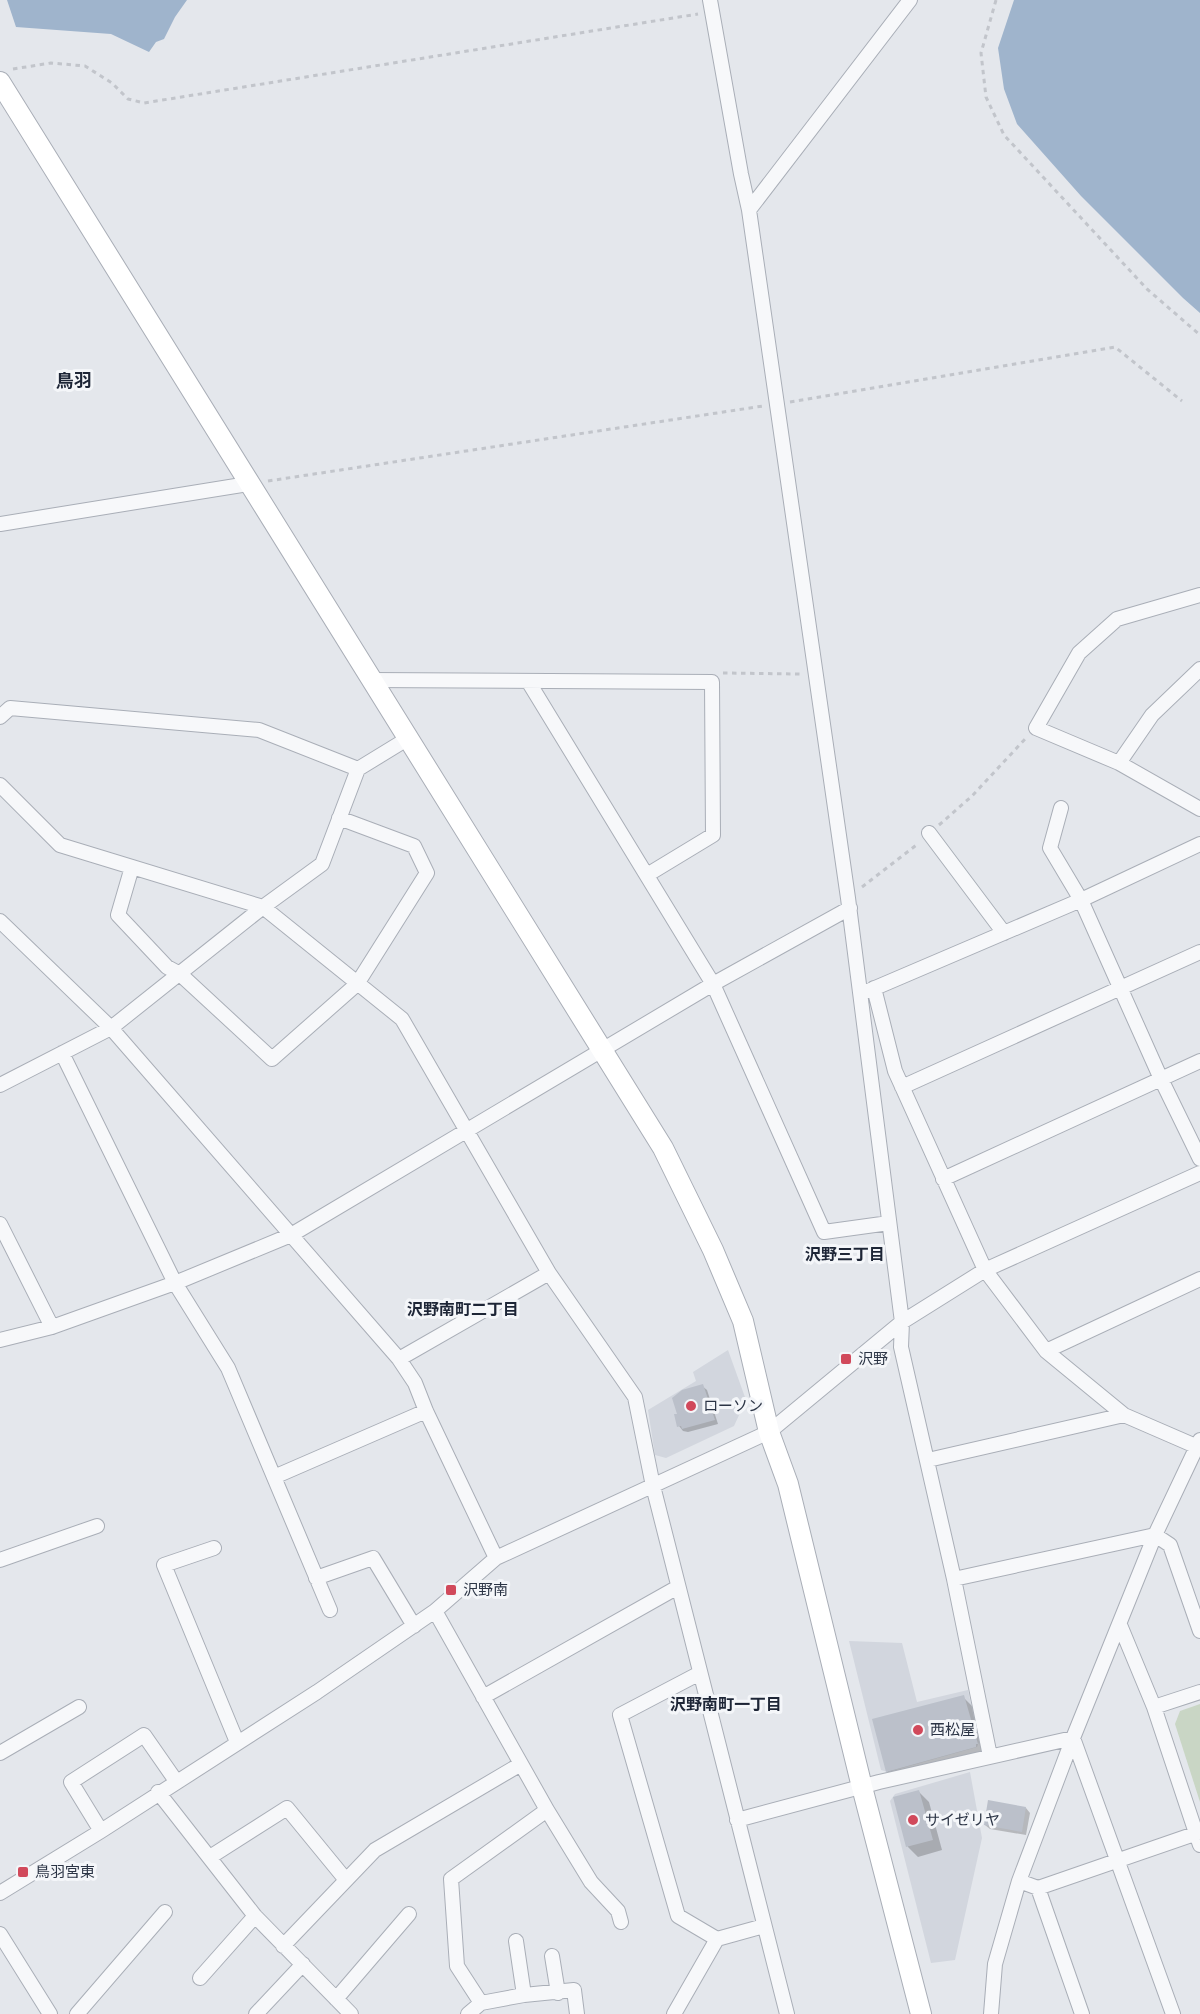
<svg xmlns="http://www.w3.org/2000/svg" width="1200" height="2014" font-family="'Golos Text','Noto Sans JP',sans-serif">
<rect width="100%" height="100%" fill="#e4e7ec"/>
<!-- built -->
<path fill="#d2d6de" d="M 728,1350 L 746,1400 L 734,1426 L 666,1458 L 655,1455 L 648,1410 L 696,1381 L 693,1372 Z
M 849,1641 L 902,1643 L 917,1702 L 968,1690 L 979,1742 L 977,1747 L 888,1772 L 881,1770 Z
M 970,1772 L 982,1838 L 955,1960 L 931,1963 L 890,1801 L 895,1794 Z"/>
<!-- green -->
<path fill="#c9d6c5" d="M 1200,1704 L 1200,1802 L 1175,1724 L 1180,1711 Z"/>
<!-- water -->
<path fill="#9fb4cc" d="M 7,0 L 187,0 L 175,17 L 164,39 L 156,42 L 149,52 L 111,34 L 16,27 Z
M 1014,0 L 1200,0 L 1200,313 L 1183,298 L 1081,196 L 1017,124 L 1004,89 L 998,48 Z"/>
<!-- shadow -->
<path fill="#0003" d="M 702,1386 L 707,1390 L 718,1424 L 688,1432 L 683,1431 L 679,1426 L 679,1415 Z
M 963,1697 L 973,1707 L 987,1753 L 897,1781 L 887,1771 Z
M 919,1792 L 929,1802 L 942,1850 L 918,1857 L 908,1847 L 895,1798 Z
M 1026,1808 L 1030,1813 L 1026,1835 L 990,1829 L 985,1825 Z"/>
<!-- building -->
<path fill="#bbc0ca" d="M 703,1384 L 715,1420 L 682,1429 L 681,1426 L 677,1427 L 674,1414 L 677,1414 L 672,1398 L 682,1390 Z
M 964,1695 L 978,1744 L 976,1744 L 976,1747 L 886,1772 L 872,1719 Z
M 919,1790 L 933,1840 L 906,1847 L 893,1797 Z
M 988,1800 L 1026,1807 L 1022,1832 L 984,1825 Z"/>
<g fill="none" stroke-linecap="round" stroke-linejoin="round">
<defs>
<path id="street" d="M 710,0 L 741,174 L 749,210 L 848,898 L 902,1322 L 901,1347 L 954,1579 L 990,1756
M 749,210 L 910,0
M 0,524 L 248,484
M 1200,595 L 1117,619 L 1079,653 L 1036,728 L 1119,763 L 1200,809
M 370,680 L 712,682 L 713,835 L 647,875
M 528,681 L 713,984 L 824,1232 L 889,1223
M 0,717 L 10,708 L 259,730 L 358,769
M 1119,763 L 1152,715 L 1200,669
M 0,785 L 60,845 L 263,907 L 322,864 L 358,769 L 407,739
M 1061,808 L 1050,848 L 1081,900 L 1161,1079 L 1200,1159
M 929,833 L 1004,933
M 132,867 L 118,915 L 167,967 L 180,974 L 272,1059 L 357,984 L 427,873 L 414,846 L 339,818
M 0,921 L 111,1028 L 399,1359 L 415,1383 L 426,1411 L 496,1558
M 874,988 L 895,1071 L 985,1270 L 1046,1351 L 1124,1415 L 1200,1448
M 868,991 L 1081,900 L 1200,844
M 62,1053 L 175,1283 L 228,1368 L 330,1610
M 0,1085 L 111,1028 L 263,907 L 402,1019 L 549,1273 L 635,1397 L 653,1486 L 787,2014
M 902,1087 L 1200,952
M 943,1179 L 1200,1061
M 0,1224 L 52,1327
M 0,1340 L 52,1327 L 175,1283 L 291,1235 L 713,984 L 850,908
M 1046,1351 L 1200,1279
M 399,1359 L 549,1273
M 928,1460 L 1124,1415
M 274,1477 L 426,1411
M 214,1548 L 164,1565 L 237,1742
M 0,1560 L 97,1526
M 316,1578 L 373,1558 L 414,1626
M 954,1579 L 1155,1535 L 1170,1545 L 1200,1631
M 435,1611 L 547,1810 L 451,1879 L 457,1966 L 481,2003 L 468,2014
M 1120,1625 L 1154,1707
M 700,1673 L 620,1715 L 678,1916 L 717,1939
M 1200,1692 L 1154,1707 L 1200,1845
M 483,1697 L 678,1587
M 0,1753 L 79,1707
M 158,1792 L 255,1916 L 351,2014
M 547,1810 L 591,1882 L 618,1911 L 621,1922
M 737,1820 L 879,1782 L 1073,1738 L 1173,2014
M 101,1831 L 71,1782 L 144,1735 L 176,1781
M 210,1857 L 287,1808 L 346,1880
M 1019,1881 L 1038,1888 L 1200,1832
M 1038,1888 L 1082,2014
M 0,1893 L 101,1831 L 317,1692 L 435,1611 L 496,1558 L 769,1432 L 902,1322 L 985,1270 L 1200,1173
M 0,1934 L 50,2014
M 516,1941 L 524,1995
M 283,1946 L 375,1850 L 521,1764
M 552,1956 L 558,1993
M 200,1978 L 255,1916
M 336,1999 L 409,1914
M 481,2003 L 524,1995 L 574,1990 L 577,2014
M 77,2014 L 165,1912
M 256,2014 L 303,1964
M 674,2014 L 717,1939 L 764,1926
M 991,2014 L 995,1964 L 1019,1881 L 1073,1738 L 1155,1535 L 1200,1440"/>
<path id="secondary" d="M 0,82 L 663,1148 L 713,1250 L 743,1321 L 769,1432 L 788,1484 L 862,1787 L 921,2014"/>
</defs>
<!-- street casing -->
<use href="#street" stroke="#a9aeb7" stroke-width="16"/>
<!-- secondary casing -->
<use href="#secondary" stroke="#a9aeb7" stroke-width="22"/>
<!-- path -->
<path stroke="#c2c5cb" stroke-width="3" stroke-dasharray="4.5 4.5" stroke-linecap="butt" d="M 996,0 L 981,53 L 986,97 L 1004,135 L 1147,289 L 1200,335
M 13,69 L 51,63 L 85,66 L 112,83 L 128,99 L 144,103 L 698,14
M 790,402 L 1115,347 L 1182,401
M 268,481 L 763,406
M 723,673 L 800,674
M 939,825 L 972,796 L 1026,738
M 862,887 L 919,843"/>
<!-- street -->
<use href="#street" stroke="#f7f8fa" stroke-width="14"/>
<!-- secondary -->
<use href="#secondary" stroke="#fff" stroke-width="20"/>
</g>
<!-- markers -->
<g fill="#d1495b" stroke="#f4f6f9" stroke-width="2">
<rect x="840" y="1353" width="12" height="12" rx="3"/>
<circle cx="691" cy="1406" r="6"/>
<rect x="445" y="1584" width="12" height="12" rx="3"/>
<circle cx="918" cy="1730" r="6"/>
<circle cx="913" cy="1820" r="6"/>
<rect x="17" y="1866" width="12" height="12" rx="3"/>
</g>
<g text-anchor="middle" stroke-width="6" stroke-linejoin="round" paint-order="stroke">
<!-- poi labels -->
<g font-size="15" fill="#2b3445" stroke="#f4f6f9" text-anchor="start">
<text x="858" y="1364">沢野</text>
<text x="703" y="1411">ローソン</text>
<text x="463" y="1595">沢野南</text>
<text x="930" y="1735">西松屋</text>
<text x="925" y="1825">サイゼリヤ</text>
<text x="35" y="1877">鳥羽宮東</text>
</g>
<!-- neighbourhood labels -->
<g font-size="16" font-weight="bold" fill="#1d2536" stroke="#f4f6f9">
<text x="845" y="1260">沢野三丁目</text>
<text x="463" y="1315">沢野南町二丁目</text>
<text x="726" y="1710">沢野南町一丁目</text>
</g>
<!-- quarter labels -->
<g font-size="18" font-weight="bold" fill="#1d2536" stroke="#f4f6f9">
<text x="74" y="387">鳥羽</text>
</g>
</g>
</svg>
